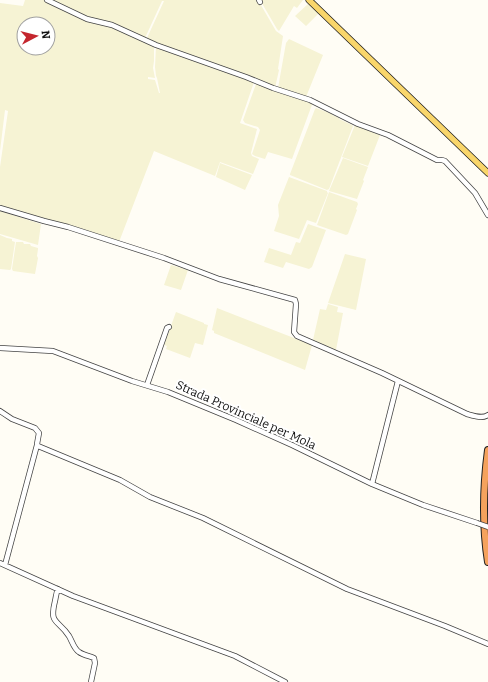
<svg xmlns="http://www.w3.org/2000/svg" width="488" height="682" font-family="Bitter,serif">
<rect width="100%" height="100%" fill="#fffdf5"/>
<!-- farmland -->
<path fill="#f6f3d4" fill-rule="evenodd" d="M 25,0 L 44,0 L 88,21 L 112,26 L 154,45 L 154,61 L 153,68 L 155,78 L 148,77 L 148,79 L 155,80 L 159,93 L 160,93 L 157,78 L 156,76 L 155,67 L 156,46 L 254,82 L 240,123 L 257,129 L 251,153 L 252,156 L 259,159 L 253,174 L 220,162 L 215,176 L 154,151 L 119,242 L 67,225 L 0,206 L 0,167 L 8,111 L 5,110 L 0,151 L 0,3 L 23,6 ZM 24,24 L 48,24 L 48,48 L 24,48 Z
M 50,0 L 258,0 L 276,31 L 283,36 L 278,69 L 279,70 L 275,88 L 148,40 L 147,38 L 164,1 L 162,1 L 145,38 L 88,19 Z
M 260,0 L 303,0 L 297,8 L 294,6 L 279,31 L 277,29 Z
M 309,3 L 319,13 L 306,26 L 295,16 Z
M 289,39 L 323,55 L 306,97 L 278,88 L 286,43 Z
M 257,83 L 313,102 L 292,159 L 268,152 L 265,159 L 255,156 L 252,154 L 260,130 L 258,127 L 245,123 L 243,120 L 256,84 Z
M 316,108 L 332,114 L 332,115 L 339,118 L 339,119 L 352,125 L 353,126 L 329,189 L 327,190 L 290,175 L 290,174 L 315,109 Z
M 355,125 L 380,135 L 368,166 L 342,157 Z
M 343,158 L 368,167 L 363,180 L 364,181 L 357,199 L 329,191 Z
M 220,163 L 252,175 L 245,190 L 216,177 Z
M 289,177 L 327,191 L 327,192 L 328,193 L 316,223 L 307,220 L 299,239 L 274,231 L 279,216 L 278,205 Z
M 329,192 L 357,202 L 358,204 L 356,209 L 357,210 L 348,234 L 346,235 L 317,225 Z
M 0,211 L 41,224 L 38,245 L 0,234 Z
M 308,224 L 326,230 L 312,267 L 309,269 L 286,262 L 283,268 L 264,262 L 269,248 L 291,255 L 296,242 L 300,243 Z
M 0,235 L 7,238 L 12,239 L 12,241 L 15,242 L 11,269 L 10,270 L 0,269 Z
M 16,242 L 23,242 L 24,244 L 30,244 L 31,246 L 38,248 L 38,249 L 37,256 L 38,258 L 35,274 L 13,271 L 12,269 Z
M 345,254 L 366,259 L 356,310 L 328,303 Z
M 171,265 L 188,270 L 181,290 L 164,285 Z
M 328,304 L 338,307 L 337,312 L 343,313 L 336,350 L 313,340 L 320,309 L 326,310 Z
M 217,308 L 312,345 L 305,370 L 214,333 L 214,331 L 212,330 Z
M 176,312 L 204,323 L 204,324 L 208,325 L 203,345 L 195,343 L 190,358 L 166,349 L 167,346 L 164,345 Z"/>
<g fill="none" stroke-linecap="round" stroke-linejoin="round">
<defs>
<path id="minor" d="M 47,0 L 87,19 L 112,25 L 156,45 L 246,77 L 273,88 L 310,100 L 358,124 L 388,135 L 437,160 L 442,160 L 445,161 L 475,193 L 488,215
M 259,0 L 260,2
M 0,208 L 44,221 L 68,227 L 164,258 L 219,279 L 295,300 L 296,304 L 294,332 L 297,336 L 382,373 L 467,414 C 474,416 482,419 488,415
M 0,348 L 53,351 L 132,381 L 168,392 L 236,420 L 292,445 L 372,484 L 423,505 L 477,523
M 147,385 L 167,328 L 169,327
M 0,411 L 12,419 L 35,428 L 39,433 L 37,444 L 38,446 L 120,480 L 150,497 L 203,518 L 347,589 L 445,626 L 488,644
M 372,484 L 398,381
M 0,563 L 73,596 L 235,656 L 285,682
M 5,565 L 37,445
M 58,589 C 56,593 56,597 55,601 C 49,625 58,619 69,636 C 72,641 74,649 79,652 C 83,655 89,656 94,658 L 95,663 L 91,682"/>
<path id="major" d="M 309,0 L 488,173"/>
<path id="highway" d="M 488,450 C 483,488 482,524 488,562"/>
</defs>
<!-- minor casing -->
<use href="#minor" stroke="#444" stroke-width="6"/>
<!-- major casing -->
<use href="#major" stroke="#222" stroke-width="7"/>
<!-- highway casing -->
<use href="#highway" stroke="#222" stroke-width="8"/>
<!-- minor -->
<use href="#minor" stroke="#fff" stroke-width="4.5"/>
<!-- major -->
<use href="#major" stroke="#f9d66b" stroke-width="5.5"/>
<!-- highway -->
<use href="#highway" stroke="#f5a25d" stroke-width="6"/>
<defs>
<path id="minor-bridge" d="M 477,523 L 488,527"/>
</defs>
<!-- minor-bridge casing -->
<use href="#minor-bridge" stroke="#444" stroke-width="6" stroke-linecap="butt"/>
<!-- minor-bridge -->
<use href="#minor-bridge" stroke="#fff" stroke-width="4.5"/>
</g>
<g text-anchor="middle" stroke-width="4" stroke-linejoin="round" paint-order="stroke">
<!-- street labels -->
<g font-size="12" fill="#111" stroke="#fff">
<text transform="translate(246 415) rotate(24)" y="4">Strada Provinciale per Mola</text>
</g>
</g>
<!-- north arrow -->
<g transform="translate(36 36) rotate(83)"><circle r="19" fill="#ffffff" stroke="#a0a0a0"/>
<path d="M0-3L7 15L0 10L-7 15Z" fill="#c4262e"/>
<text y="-6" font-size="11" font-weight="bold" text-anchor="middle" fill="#111111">N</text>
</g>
</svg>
